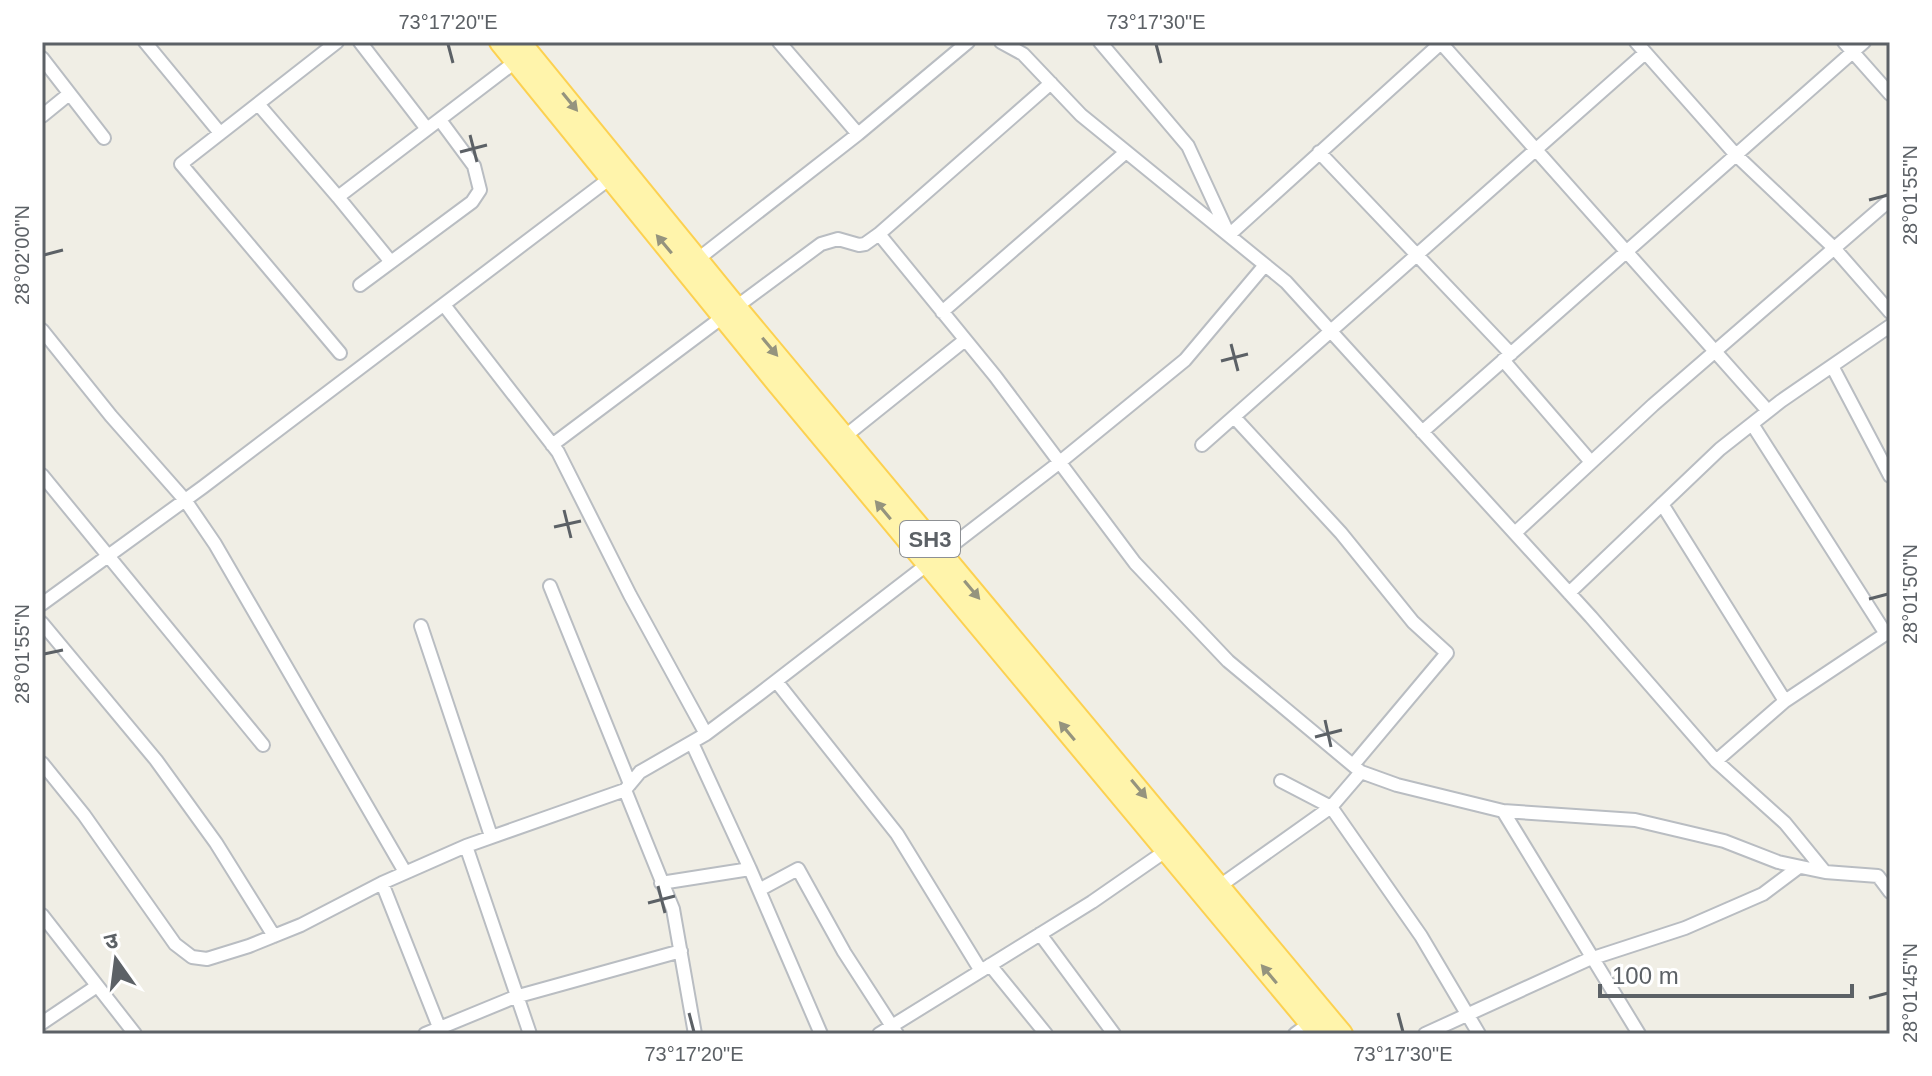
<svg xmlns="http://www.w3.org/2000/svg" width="1932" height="1076" font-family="Arial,'Noto Sans Devanagari',sans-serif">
<rect width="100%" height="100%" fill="#f0eee5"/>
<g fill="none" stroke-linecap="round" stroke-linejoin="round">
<defs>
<path id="minor" d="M 145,42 L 220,133
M 337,42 L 181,164 L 340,353
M 360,42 L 427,129
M 779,42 L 858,134
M 1001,42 L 1023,54 L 1081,115 L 1286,282 L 1591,617 L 1716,761 L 1785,823 L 1825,872 L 1878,876 L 1890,892
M 1100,42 L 1188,146 L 1229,235 L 1442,42
M 1636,42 L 1736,155 L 1834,248 L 1890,312
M 1844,42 L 1890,94
M 1441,43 L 1768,411
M 42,58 L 104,138
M 1051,83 L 879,234 L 995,376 L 1135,563 L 1228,661 L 1361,772 L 1397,785 L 1503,811 L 1635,820 L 1724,841 L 1778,862 L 1825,872
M 258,104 L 338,197 L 515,62
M 42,116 L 69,94
M 1319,152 L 1511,354
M 338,197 L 391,262
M 698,259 L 858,134 L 968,42
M 360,285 L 472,202 L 480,190 L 474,166 L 440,120
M 444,305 L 558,452 L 630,595 L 706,734
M 736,307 L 821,244 L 838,239 L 859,245 L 865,244 L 879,234
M 942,312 L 1126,152
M 42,330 L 111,416 L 185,500 L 215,544 L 405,872
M 1503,360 L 1591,462
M 1832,366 L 1890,476
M 1234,417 L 1341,533 L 1413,622 L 1447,653 L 1353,765
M 1752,424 L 1886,634
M 1422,432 L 1864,42
M 844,437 L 965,340
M 552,445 L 724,316
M 1202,445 L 1645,53
M 42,475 L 263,745
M 1662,504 L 1785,701
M 1515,533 L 1653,405 L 1890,200
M 550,586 L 630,784
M 1569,593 L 1720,449 L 1781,401 L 1890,326
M 42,604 L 203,487 L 609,179
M 42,623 L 156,760 L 216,843 L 274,936
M 421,626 L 491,836
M 776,681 L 897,834 L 981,971
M 692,743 L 750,869 L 821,1034
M 1716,761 L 1785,701 L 1890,631
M 42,763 L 84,815 L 175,944 L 192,957 L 207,959 L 249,946 L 301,925 L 382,883 L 466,846 L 625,790 L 640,772 L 706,734 L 758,695 L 1060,462 L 1185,360 L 1265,265
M 1281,781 L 1331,807 L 1421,936 L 1479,1034
M 625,790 L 673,909 L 695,1034
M 1503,811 L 1639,1034
M 466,846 L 530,1034
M 382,883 L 439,1027
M 661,883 L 750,869
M 759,890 L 798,869 L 844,952 L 897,1034
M 1214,890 L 1331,807 L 1361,772
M 42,915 L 135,1034
M 1040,934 L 1114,1034
M 990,965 L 1046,1034
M 42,1023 L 97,986
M 425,1034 L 515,997 L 681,951
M 879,1034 L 1092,902 L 1167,850
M 1295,1034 L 1310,1023
M 1425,1034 L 1587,960 L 1685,928 L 1763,894 L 1799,867"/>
<path id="primary" d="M 500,42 L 776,382 L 1319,1034
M 520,42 L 736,307 L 1342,1034"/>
</defs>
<!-- minor casing -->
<use href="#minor" stroke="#b9bdc2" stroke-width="16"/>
<!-- primary casing -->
<use href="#primary" stroke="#fcd151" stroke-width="24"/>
<!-- minor -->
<use href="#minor" stroke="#fff" stroke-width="12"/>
<!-- primary -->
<use href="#primary" stroke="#fff4ab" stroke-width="20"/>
</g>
<!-- one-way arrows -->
<defs><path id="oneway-solid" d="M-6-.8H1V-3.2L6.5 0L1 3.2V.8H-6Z" transform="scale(2)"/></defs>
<g fill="#95947e">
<use href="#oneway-solid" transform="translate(570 102) rotate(51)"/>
<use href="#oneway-solid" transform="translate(664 244) rotate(-130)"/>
<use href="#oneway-solid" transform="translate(770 347) rotate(50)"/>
<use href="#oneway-solid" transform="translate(883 510) rotate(-130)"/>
<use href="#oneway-solid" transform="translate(972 590) rotate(50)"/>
<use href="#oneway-solid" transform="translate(1067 731) rotate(-130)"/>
<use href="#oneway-solid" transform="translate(1139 789) rotate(50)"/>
<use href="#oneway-solid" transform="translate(1269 974) rotate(-130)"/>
</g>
<!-- ticks -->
<path fill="none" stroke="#5c6166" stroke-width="3" d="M 448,44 L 453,63M 1156,44 L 1161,63M 470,135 L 477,162M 460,152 L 487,145M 1869,200 L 1888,195M 44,255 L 63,250M 1231,344 L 1238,371M 1221,361 L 1248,354M 564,510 L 571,538M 554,527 L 581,521M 1869,599 L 1888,594M 44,654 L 63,650M 1325,720 L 1331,747M 1315,737 L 1342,730M 658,886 L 665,913M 648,903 L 675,896M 1869,998 L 1888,993M 689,1013 L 694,1032M 1398,1013 L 1403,1032"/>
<g text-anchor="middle" stroke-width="6" stroke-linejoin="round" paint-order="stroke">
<!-- shield labels -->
<rect fill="#fff" stroke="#8d9094" stroke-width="2" x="900" y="521" width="60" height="36" rx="6"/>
<g font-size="22" font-weight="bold" fill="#5c6166">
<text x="930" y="547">SH3</text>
</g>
</g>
<!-- border -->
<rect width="1932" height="1076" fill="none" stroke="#ffffff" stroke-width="88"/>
<!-- north arrow -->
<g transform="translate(116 960) rotate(346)" stroke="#ffffff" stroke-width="6" paint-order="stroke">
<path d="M0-6L14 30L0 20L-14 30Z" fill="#5c6166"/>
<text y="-12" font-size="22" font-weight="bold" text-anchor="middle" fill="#5c6166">उ</text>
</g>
<!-- scale -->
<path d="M1600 984v12h252v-12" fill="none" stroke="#5c6166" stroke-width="4"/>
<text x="1612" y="984" font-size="24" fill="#5c6166" stroke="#ffffff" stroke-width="6" paint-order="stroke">100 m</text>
<rect x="44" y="44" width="1844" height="988" fill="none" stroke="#5c6166" stroke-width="3"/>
<g font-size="20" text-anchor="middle" fill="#5c6166">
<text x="448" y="29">73°17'20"E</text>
<text x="1156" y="29">73°17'30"E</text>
<text transform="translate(1910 195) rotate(-90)" y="7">28°01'55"N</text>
<text transform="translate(22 255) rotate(-90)" y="7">28°02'00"N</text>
<text transform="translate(1910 594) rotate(-90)" y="7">28°01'50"N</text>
<text transform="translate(22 654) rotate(-90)" y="7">28°01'55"N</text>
<text transform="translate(1910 993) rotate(-90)" y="7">28°01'45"N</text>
<text x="694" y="1061">73°17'20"E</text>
<text x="1403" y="1061">73°17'30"E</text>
</g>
</svg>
